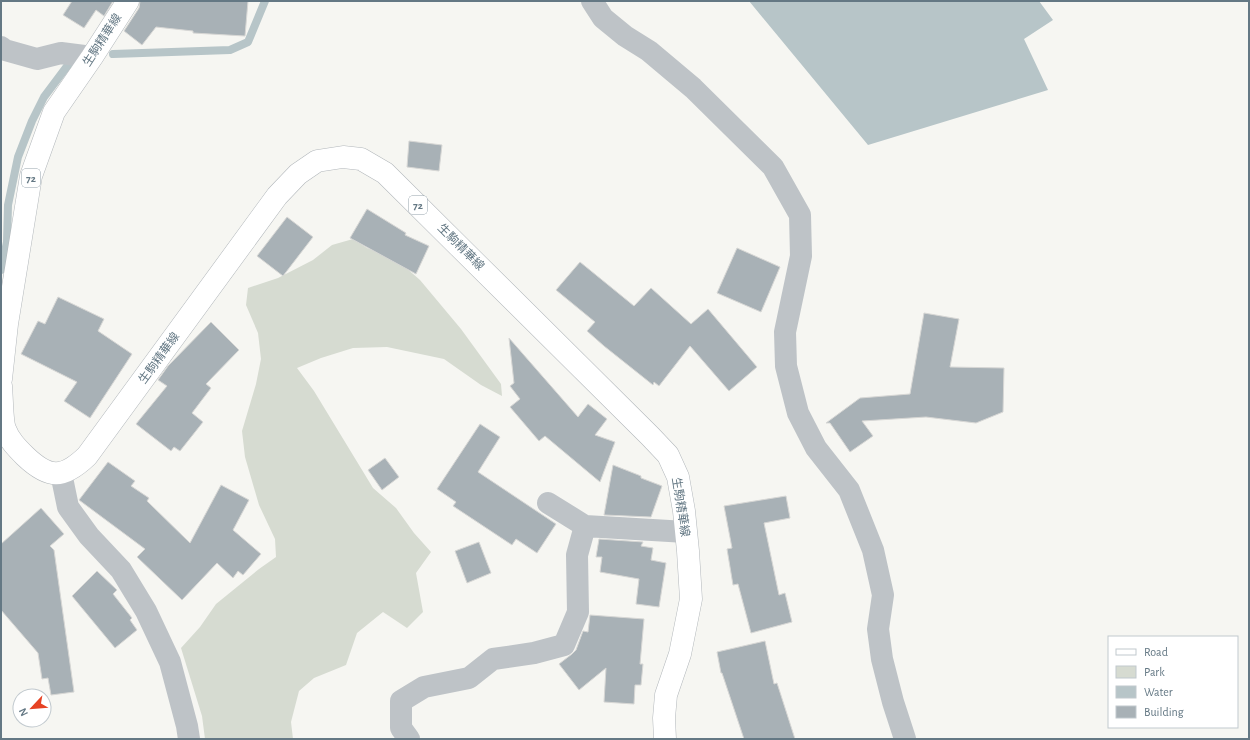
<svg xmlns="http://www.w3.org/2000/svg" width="1250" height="740" font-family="'Alegreya Sans','Noto Sans JP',sans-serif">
<rect width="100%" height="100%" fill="#f6f6f2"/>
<!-- green -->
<path fill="#d6dbd1" d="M 353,239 L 367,248 L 397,260 L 420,280 L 461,329 L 501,384 L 502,396 L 481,385 L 444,359 L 387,347 L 353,348 L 321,358 L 297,368 L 314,391 L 373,488 L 396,508 L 414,533 L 431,552 L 416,573 L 423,612 L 407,628 L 383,612 L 357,633 L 346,665 L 314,678 L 299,691 L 291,722 L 293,739 L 205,739 L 202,716 L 181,648 L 200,627 L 216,604 L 259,569 L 276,557 L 275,539 L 259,505 L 245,457 L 242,431 L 256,384 L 261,359 L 258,333 L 246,305 L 248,288 L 278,278 L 313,260 L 332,245 Z"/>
<!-- water -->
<path fill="#b7c5c8" d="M 749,1 L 1039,1 L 1053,20 L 1024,39 L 1048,90 L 868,145 Z"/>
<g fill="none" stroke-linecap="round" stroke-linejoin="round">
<!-- stream -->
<path stroke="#b7c5c8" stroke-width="8" d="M 113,54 L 230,50 L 248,42 L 265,1
M 1,270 L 7,242 L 8,205 L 18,157 L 32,121 L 44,97 L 68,65"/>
</g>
<!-- building -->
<path fill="#a8b1b6" stroke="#d7d7d5" d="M 72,1 L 113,1 L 104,16 L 96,10 L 84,28 L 63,15 Z
M 140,1 L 248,1 L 245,36 L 193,33 L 193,31 L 156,27 L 142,45 L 124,31 L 139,8 Z
M 409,141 L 442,145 L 439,171 L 407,167 Z
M 367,209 L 406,233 L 405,235 L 429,246 L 416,274 L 350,238 Z
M 287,217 L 313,237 L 283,276 L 257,256 Z
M 737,248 L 780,267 L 761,312 L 717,293 Z
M 580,262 L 634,306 L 651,288 L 691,324 L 708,309 L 757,367 L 729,391 L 690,346 L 659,386 L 654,382 L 653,385 L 604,346 L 587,331 L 595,322 L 556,290 Z
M 58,297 L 104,319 L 98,331 L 132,354 L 90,418 L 64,401 L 77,382 L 21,354 L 38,321 L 45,324 Z
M 924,313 L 959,319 L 950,367 L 1004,368 L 1003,412 L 976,423 L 926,417 L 862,421 L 873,436 L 850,452 L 830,423 L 826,423 L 860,398 L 910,394 Z
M 211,322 L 239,350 L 206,384 L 211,388 L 192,413 L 203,422 L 180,451 L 174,447 L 171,451 L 136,424 L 167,386 L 158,380 L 168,366 Z
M 509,338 L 578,417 L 588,404 L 607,419 L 595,435 L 615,442 L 600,482 L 545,436 L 539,441 L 510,407 L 520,399 L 510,386 L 514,383 Z
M 480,424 L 500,437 L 478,472 L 556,524 L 537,553 L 516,539 L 512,545 L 453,506 L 456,502 L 437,489 Z
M 385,458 L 399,477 L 382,490 L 368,470 Z
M 108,462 L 135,481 L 131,486 L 149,498 L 147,501 L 190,543 L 221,485 L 249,500 L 233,530 L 261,554 L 243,575 L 238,571 L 233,578 L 217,563 L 182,600 L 137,557 L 145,549 L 79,500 Z
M 613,465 L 641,476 L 641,478 L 662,486 L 651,517 L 604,515 Z
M 786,496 L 790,518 L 764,523 L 779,595 L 785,593 L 792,622 L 751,633 L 738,584 L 733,585 L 727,549 L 732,548 L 724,506 Z
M 41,508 L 64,534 L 50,546 L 54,550 L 74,692 L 51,695 L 48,678 L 42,679 L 38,653 L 1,610 L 1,544 Z
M 599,539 L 643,542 L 641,546 L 653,548 L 651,560 L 666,563 L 659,607 L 636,604 L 639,579 L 600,572 L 602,557 L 596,557 Z
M 479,542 L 491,573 L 467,583 L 455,551 Z
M 97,571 L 117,590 L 113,594 L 132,618 L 130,620 L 137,630 L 115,648 L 72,596 Z
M 590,615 L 644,619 L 640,664 L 643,664 L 641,685 L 635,685 L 634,704 L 604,702 L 606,668 L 579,690 L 559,664 L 572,654 L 576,650 L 583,631 L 588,632 Z
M 765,641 L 774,684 L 777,683 L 795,739 L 744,739 L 722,673 L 721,673 L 717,652 Z"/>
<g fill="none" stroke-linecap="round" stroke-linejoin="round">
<defs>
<path id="primary" d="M 1,379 L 7,324 L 31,176 L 54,112 L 92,57 L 128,1
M 1,386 C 2,396 2,422 5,429 C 9,440 17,448 25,456 C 49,479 63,479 87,456 L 277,196 L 298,174 L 317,161 L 343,157 L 361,159 L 385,173 L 650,436 L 668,455 L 678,477 L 684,511 L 688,551 L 691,599 L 680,654 L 666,695 L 664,718 L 665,739"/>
</defs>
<!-- primary casing -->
<use href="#primary" stroke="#b2b7bb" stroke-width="23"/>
<!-- street -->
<path stroke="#bec3c7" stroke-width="22" d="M 592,1 L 603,18 L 625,36 L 649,51 L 693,88 L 773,167 L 800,215 L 801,256 L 785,332 L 786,366 L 798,413 L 816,448 L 849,490 L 873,550 L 883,595 L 878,629 L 882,659 L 893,702 L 905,739
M 1,47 L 5,50 L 37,59 L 61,53 L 92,57
M 61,473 L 68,507 L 89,536 L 121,570 L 146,611 L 170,662 L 187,726 L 189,739
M 548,503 L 585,526 L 686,532
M 409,739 L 401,728 L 401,701 L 424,687 L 469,678 L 493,659 L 534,653 L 564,645 L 578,612 L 577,555 L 585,526"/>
<!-- primary -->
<use href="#primary" stroke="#fff" stroke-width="22"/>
</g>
<g text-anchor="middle" stroke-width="4" stroke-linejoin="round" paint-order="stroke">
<!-- shield labels -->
<g fill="#fff" stroke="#92a0a9" stroke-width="1">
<rect x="22" y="169" width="18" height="18" rx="3"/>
<rect x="409" y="196" width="18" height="18" rx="3"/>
</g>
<g font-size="11" font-weight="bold" fill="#647884">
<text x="31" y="182">72</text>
<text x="418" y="209">72</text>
</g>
<!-- street labels -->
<g font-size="12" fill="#647884" stroke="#fff">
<text transform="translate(102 40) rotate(-57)" y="4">生駒精華線</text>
<text transform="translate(461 247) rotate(45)" y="4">生駒精華線</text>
<text transform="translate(159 358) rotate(-54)" y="4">生駒精華線</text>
<text transform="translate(681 507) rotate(81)" y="4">生駒精華線</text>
</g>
</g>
<!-- border -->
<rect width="1250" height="740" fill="none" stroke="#647884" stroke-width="4"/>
<!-- legend -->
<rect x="1108" y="636" width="130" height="92" fill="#ffffff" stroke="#c1c9ce"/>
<rect x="1116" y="649" width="20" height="6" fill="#ffffff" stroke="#c1c9ce"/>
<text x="1144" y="656" font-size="12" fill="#647884">Road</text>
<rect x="1116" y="666" width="20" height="12" fill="#d6dbd1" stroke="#c1c9ce"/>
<text x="1144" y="676" font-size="12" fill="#647884">Park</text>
<rect x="1116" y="686" width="20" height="12" fill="#b7c5c8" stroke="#c1c9ce"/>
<text x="1144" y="696" font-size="12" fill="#647884">Water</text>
<rect x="1116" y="706" width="20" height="12" fill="#a8b1b6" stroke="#c1c9ce"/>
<text x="1144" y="716" font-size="12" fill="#647884">Building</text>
<!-- north arrow -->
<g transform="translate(32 708) rotate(244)"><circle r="19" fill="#ffffff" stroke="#c1c9ce"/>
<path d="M0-3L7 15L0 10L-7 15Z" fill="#e64223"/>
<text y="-6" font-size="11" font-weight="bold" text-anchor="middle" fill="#647884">N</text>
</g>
</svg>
